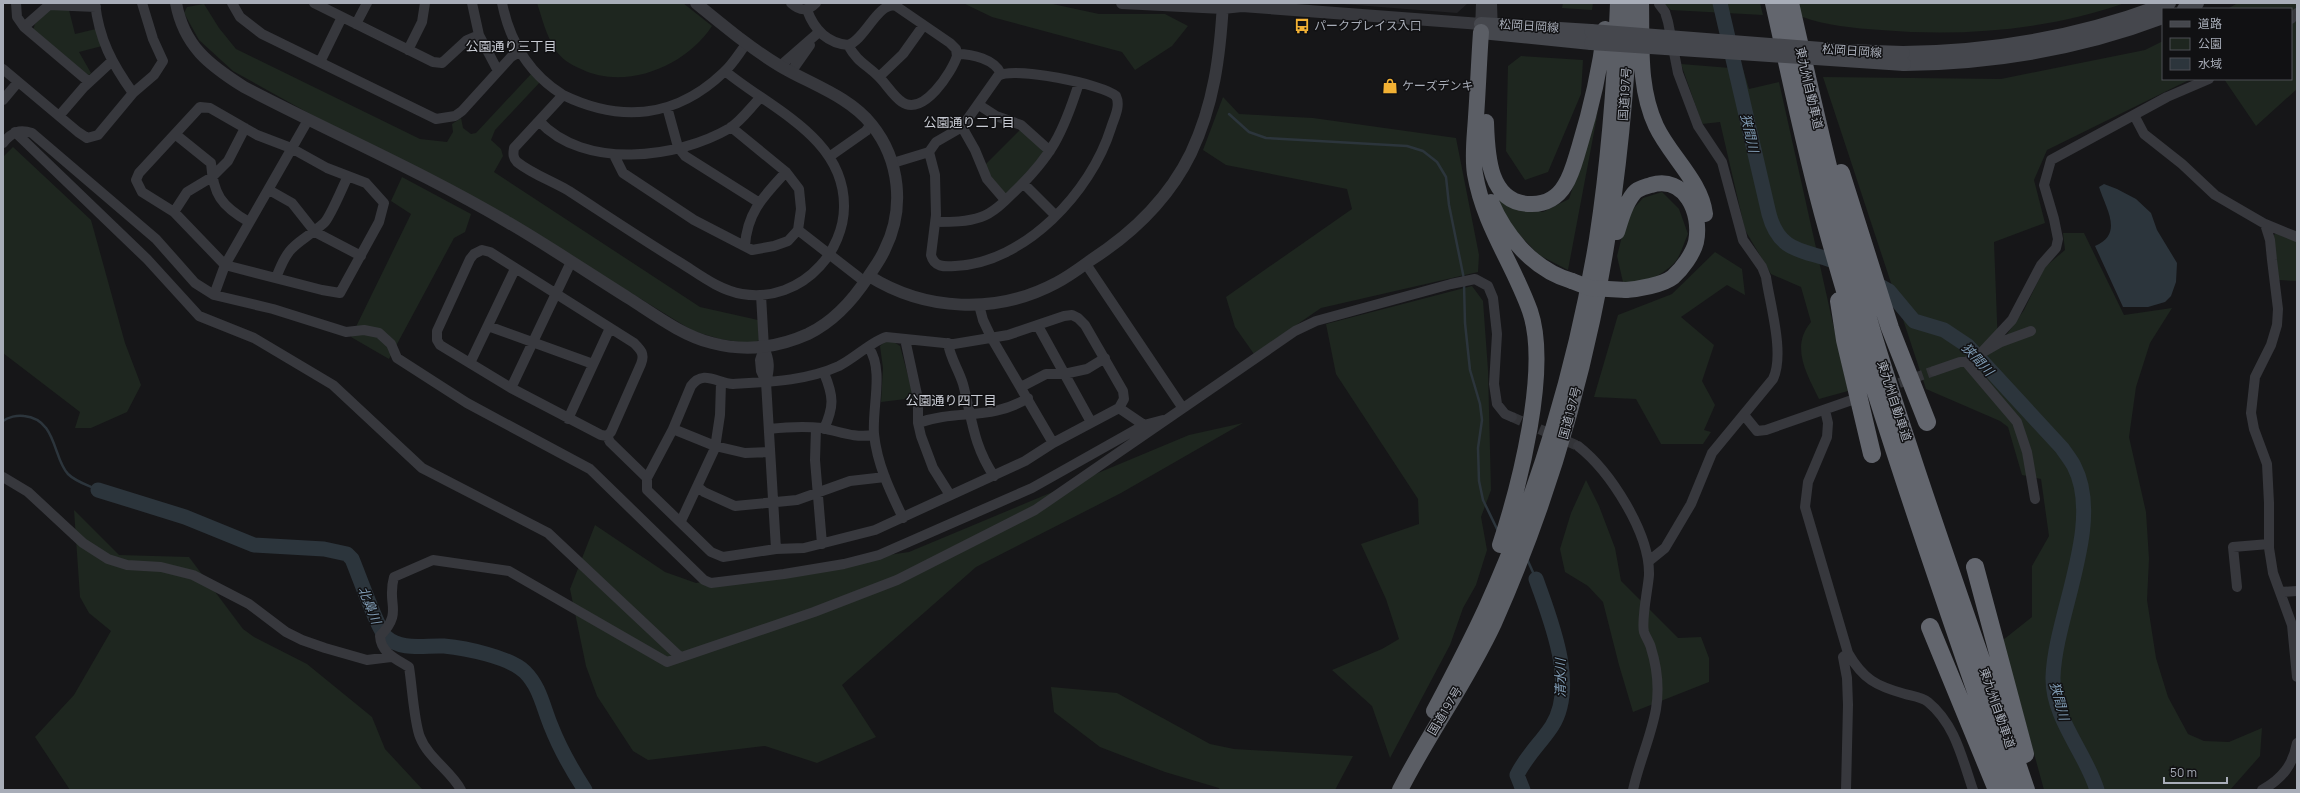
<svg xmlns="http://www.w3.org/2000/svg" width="2300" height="793" font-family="Manrope,'Noto Sans JP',sans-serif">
<rect width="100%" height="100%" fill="#161618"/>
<!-- built -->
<path fill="#222225" d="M 1330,3 L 1468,3 L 1457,13 Z"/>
<!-- green -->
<path fill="#1e261f" d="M 537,3 L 683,3 L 712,26 C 686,66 626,91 581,69 C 571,65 560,58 555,49 C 546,35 542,18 537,3 Z
M 963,3 L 1048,3 L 1099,14 L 1165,14 L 1188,26 L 1172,46 L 1135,70 L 1122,52 L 992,17 Z
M 1563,3 L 1593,3 L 1592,10 L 1562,8 Z
M 1663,3 L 1760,3 L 1763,15 L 1671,10 Z
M 1798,3 L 2125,3 C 2048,30 1962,37 1881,30 C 1853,28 1827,26 1800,16 Z
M 2238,3 L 2297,3 L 2297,89 L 2256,126 L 2224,79 L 2291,79 L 2291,9 L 2227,9 Z
M 204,4 L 219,28 L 236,49 L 420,139 L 447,142 L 453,132 L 452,124 L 461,118 L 463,128 L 471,134 L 476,133 L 532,73 L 541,81 L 495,130 L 491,140 L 501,149 L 503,156 L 494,172 L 700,307 L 758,320 L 759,340 L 752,344 L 720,339 L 693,331 L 623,288 L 233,71 L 199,40 L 184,13 L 187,7 Z
M 50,9 L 69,10 L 75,34 L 96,29 L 102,46 L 79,52 L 91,73 L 88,76 L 33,30 L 35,24 Z
M 2163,41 L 2163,79 L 2191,79 L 2047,150 L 2034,180 L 2045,223 L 1994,242 L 1998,347 L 2024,310 L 2045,267 L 2065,250 L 2063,233 L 2084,233 L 2124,315 L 2172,308 L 2150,343 L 2136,387 L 2129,437 L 2146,512 L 2149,559 L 2147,600 L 2156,658 L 2168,697 L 2188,734 L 2204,741 L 2229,742 L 2262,728 L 2260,756 L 2230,790 L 2044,790 L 2003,640 L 2032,617 L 2032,566 L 2049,536 L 2041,479 L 2022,475 L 2008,427 L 2000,421 L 1926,389 L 1823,77 L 2001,79 L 2145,50 Z
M 1521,56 L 1583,60 L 1581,94 L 1548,172 L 1525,180 L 1506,151 L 1508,66 Z
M 1681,64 L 1743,69 L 1749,89 L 1779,82 L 1848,391 L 1819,399 C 1807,374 1790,347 1811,322 L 1801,287 L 1771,274 L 1745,230 L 1720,122 L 1702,124 Z
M 1223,97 L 1239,114 L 1313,118 L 1456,138 L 1479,255 L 1478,272 L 1321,308 L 1254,354 L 1235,327 L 1226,297 L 1352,209 L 1347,189 L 1226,165 L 1203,150 Z
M 1598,111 L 1568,270 L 1539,255 L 1512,227 L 1494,193 L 1520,207 L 1543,212 L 1569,199 Z
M 1020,130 L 1048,151 L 1005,197 L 984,166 Z
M 13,147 L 91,220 L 125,343 L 141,385 L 127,412 L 91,428 L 75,428 L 80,412 L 3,353 L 3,157 Z
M 402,177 L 471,214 L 465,232 L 454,238 L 389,359 L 351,337 L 411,214 L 391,201 Z
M 1662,192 L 1679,209 L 1688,234 C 1684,242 1681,255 1675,262 C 1665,274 1638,288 1623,282 L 1617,256 L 1627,216 L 1643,198 Z
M 2276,233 L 2297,242 L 2297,281 L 2279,280 L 2273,236 Z
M 1715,252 L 1742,269 L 1745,295 L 1727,285 L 1681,317 L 1714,345 L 1702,381 L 1715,405 L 1704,430 L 1711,432 L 1703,444 L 1661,444 L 1636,399 L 1594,397 L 1618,315 L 1672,294 Z
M 1472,286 L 1483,301 L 1488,370 L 1491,490 L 1481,517 L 1487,550 L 1476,585 L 1463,608 L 1450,645 L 1390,758 L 1372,706 L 1332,670 L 1382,649 L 1399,639 L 1386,599 L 1361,544 L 1419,524 L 1418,499 L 1336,374 L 1326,324 Z
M 886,341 L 894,342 L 900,346 L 914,398 L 881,402 L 883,368 L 880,346 Z
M 1243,423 L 1121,493 L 976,567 L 842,685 L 876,737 L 817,763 L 765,746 L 648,760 L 633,751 L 597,696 L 586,666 L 570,589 L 595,525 L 665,572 L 696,583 L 909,552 L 1189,435 Z
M 1586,480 L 1599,506 L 1615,548 L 1621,581 L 1678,638 L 1701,637 L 1709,658 L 1709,682 L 1633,712 L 1619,665 L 1603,602 L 1588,586 L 1565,572 L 1560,549 L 1571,513 Z
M 74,510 L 119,555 L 189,557 L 243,629 L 254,637 L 307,664 L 372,717 L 385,749 L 423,790 L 70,790 L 35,737 L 74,695 L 111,631 L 89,613 L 80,597 Z
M 1051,687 L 1117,693 L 1210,744 L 1234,749 L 1353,756 L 1335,790 L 1220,790 L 1219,788 L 1165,772 L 1100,747 L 1054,712 Z"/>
<!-- water -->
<path fill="#2c353c" d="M 2104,184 L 2117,189 L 2136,199 L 2151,213 L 2157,230 L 2177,263 L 2176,282 L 2171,296 L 2165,302 L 2148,307 L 2123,307 L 2095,246 C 2124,234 2106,209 2099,187 Z"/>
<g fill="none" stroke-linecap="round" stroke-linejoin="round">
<!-- stream -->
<path stroke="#2c353c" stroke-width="2.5" d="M 1229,114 L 1249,132 L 1266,138 L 1407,146 L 1423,151 L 1437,162 L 1446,177 L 1449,205 L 1464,279
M 1464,284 L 1465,323 L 1470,370 L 1480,404 L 1482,420 L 1478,448 L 1479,481 L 1483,500 L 1498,531
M 3,421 C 8,417 17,415 24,416 C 57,419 53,459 68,474 C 76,482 88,485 98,490
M 1527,559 L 1536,579"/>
<!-- river -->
<path stroke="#2c353c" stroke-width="15" d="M 1720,3 L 1769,214 C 1781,259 1812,248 1844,266
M 1871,281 L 1889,291 L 1914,321 L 1944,330 L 1968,346 L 2062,448 C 2066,454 2071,460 2074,466 C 2104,523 2055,615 2053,677 C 2052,718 2086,753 2097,790
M 98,490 L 185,517 L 254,545 L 324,549 L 347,554 L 352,559 C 358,573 378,630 386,637 C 401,651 425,645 444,646 C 465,648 510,657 525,672 C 540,687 543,707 551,726 C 560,749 572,770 585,790
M 1523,790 L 1517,775 C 1526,756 1541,743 1552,726 C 1578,685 1550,619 1536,579"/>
<!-- minor-tunnel -->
<path stroke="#333438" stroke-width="10" stroke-dasharray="10 5" stroke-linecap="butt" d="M 1885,388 L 1934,371
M 1512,417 L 1578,446"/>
<!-- minor -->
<path stroke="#37383d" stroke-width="10" d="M 16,3 L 17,17 L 24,27 L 89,82
M 232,3 L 240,17 L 262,34 L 436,119 L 455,116 L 462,111 L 511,57 L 519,52
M 314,3 L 433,62 L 442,63 L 467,40 L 479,35
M 472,3 L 479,35 L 498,71
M 502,3 C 510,42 529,74 563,95
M 791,3 C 800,11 807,12 816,3
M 807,10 C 814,29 826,43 848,45 C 865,40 878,1 896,6 L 950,43 L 956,49 L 957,56 C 952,72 923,117 902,102 C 893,96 887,85 879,77 C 866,64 858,63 848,45
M 2291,19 L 2297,13
M 356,24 L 367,3
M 24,27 L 49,5 L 96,7
M 408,50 L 422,22 L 425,3
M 957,54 C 972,54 995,59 1001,74
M 320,62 L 342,17
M 780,66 L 819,32
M 3,69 L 78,132 L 87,138 L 98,135 L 133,93 C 112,64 99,39 95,3
M 725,71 C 771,109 845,138 844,207 C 844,228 834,251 820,266 C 800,288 771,299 742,294 C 719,290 700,275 681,263 C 643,240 606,215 569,191 C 552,181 532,174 517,162 C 513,158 513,154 514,148 L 563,95 C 621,123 676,118 724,72 C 733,64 739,53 747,43
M 791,72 L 810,45
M 879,77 L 903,54 L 923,26
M 133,93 L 154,75 L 163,61 L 153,39 L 142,3
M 3,100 L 18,82
M 979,105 L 996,116 L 1021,125 L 1050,151
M 200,107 L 210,108 L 257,135 L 291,148 L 327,168 L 366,183 L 384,203 L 379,222 L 340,293 L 322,290 L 225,265 L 174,212 L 142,192 L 136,180 L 139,173 Z
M 667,107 L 678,147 L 685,156 L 758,202
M 2134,115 L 2144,134 L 2182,164 L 2215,195 L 2265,224 L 2297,237
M 59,116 L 84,87 L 111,62
M 539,121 C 584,170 677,159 730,128 C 741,121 751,107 760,98
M 962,127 L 936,142 L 929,152 L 935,175 L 936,215 L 931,255 C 934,267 944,267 955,266 C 1025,263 1091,192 1111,128 C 1114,118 1121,106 1116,96 C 1103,84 1013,66 998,76 L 962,127 L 975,150 L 987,179 L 1005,200
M 15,132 L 147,259 L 199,316 L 254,338 L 333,385 L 422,468 L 548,533 L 680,657
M 175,134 L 211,163 C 213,194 221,206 249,222
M 3,143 C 12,132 19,129 32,133 L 156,239 L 195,283 L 214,295 L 225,265 L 308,120
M 614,155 L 623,173 L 694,220 L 752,250 L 774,246 L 788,241 L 798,230 L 801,209 L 799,189 L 786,172 L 731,127
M 829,157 L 866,131 L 871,124
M 893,163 L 929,152
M 1023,183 L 1055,215
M 269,190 L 292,203 L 315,232 L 361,256
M 174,212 L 187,192 L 212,177 L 228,161 L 245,128
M 936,222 C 951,222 967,222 981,217 C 993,213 1004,202 1013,193 C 1052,156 1063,133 1079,83
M 2265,224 L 2270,240 L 2272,260 L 2278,309 L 2277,325 L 2271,345 L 2255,377 L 2251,413 L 2254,429 L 2267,464 L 2269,503 L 2269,548 L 2273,573 L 2292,625 L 2297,677
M 798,230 L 865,282
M 745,246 C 747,212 764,196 786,172
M 482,250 L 490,252 L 634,343 C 641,350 645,354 641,364 L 611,432 L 607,436 L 601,435 L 511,388 L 440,345 L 437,340 L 437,331 L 470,259 L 474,254 Z
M 1086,264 L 1182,407
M 276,278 C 290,241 296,247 324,223 C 330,218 343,186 348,176
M 214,295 L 273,309 L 346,332 L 364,330 L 379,333 L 391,344 L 397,358 L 467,403 L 590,469 L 704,580 L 711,583 L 784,574 L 844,564 L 879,555 L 1032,488 L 1144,425 L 1163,420
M 761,295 L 764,348 L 760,360 L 761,371 L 766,382
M 979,305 L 983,320 L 991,337 L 1053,443
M 1072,315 L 1078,318 L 1085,325 L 1123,391 L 1124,399 L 1119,408 L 1053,443 L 1025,461 L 875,530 L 804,548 L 776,549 L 723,557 L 711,552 L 647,490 L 647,478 L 673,429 L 691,386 C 703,369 717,383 733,384 C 769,382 806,381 839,366 C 855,358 872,341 886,337 L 954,344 L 1008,335 L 1064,316 Z
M 488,326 L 593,364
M 1038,326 L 1091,422
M 905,339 L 918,399 L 918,423 L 921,436 L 933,468 L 950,495
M 948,343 C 950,358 959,370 963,384 C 972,418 973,445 994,476
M 764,348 C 770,360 770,369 766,382 L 776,549
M 869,348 C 884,370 872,407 874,434 C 877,464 890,491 903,518
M 1982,352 L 2012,320 L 2041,265 L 2056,248 L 2058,239 L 2054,219 L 2044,185 L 2051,160 L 2167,97 L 2209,79
M 1966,362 L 2001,342 L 2031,331
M 470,363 L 515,269
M 1934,371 L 1960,362 L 1966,362 L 2017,422 L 2027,452 L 2035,499
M 1021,387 L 1046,374 L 1064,374 L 1087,369 L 1105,358
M 511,388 L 571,262
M 1119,408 L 1144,425
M 1825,410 L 1828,423 L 1827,437 L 1808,482 L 1805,507 L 1848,653 C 1863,679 1876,686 1905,694 C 1912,696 1922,697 1928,702 C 1955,724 1962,758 1973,790
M 1744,415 L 1757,431 L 1766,430 L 1852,400
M 568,419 L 610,328
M 918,423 C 957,409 991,421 1028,398
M 816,428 L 815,460 L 822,544
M 673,429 L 715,446 L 745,453 L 770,452
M 769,429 C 787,427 804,426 822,428 C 842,432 853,438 874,435
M 824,429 C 834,406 834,397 824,373
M 607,436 L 610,442 L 647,478
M 1578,446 C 1610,471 1650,533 1649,575 C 1648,589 1641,620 1644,632 C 1646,638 1650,643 1651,648 C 1657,667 1659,690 1656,709 C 1651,737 1639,762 1633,790
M 3,477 L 28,492 L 83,543 L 108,559 L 127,565 L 161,567 L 193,575 L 249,604 L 286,632 L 302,640 L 325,648 L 367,660 L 391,657
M 698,487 L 704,492 L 735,506 L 797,500 L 850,481 L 885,477
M 681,521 L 715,448 L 720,415 L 721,383
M 1649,561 L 1665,548 L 1691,504 L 1712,453 L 1773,379 C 1785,354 1770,305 1766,277 L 1762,267 L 1743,240 L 1722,162 L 1698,126 L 1678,73 L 1668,22 L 1665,12 L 1659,4
M 2237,587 L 2233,547 L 2269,544
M 2280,592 L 2297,591
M 461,790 C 451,771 428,758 420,737 C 414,722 412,685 409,667 C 396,659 381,653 380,636 C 404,611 386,605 394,577 L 433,560 L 509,571 L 667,662 L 814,612 L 897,580 L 1035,510 L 1295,331 L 1316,321 L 1451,284 L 1475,279 L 1488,286 L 1493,298 L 1497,334 L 1494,384 L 1497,404 L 1505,414 L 1512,417
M 1846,790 L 1848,705 L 1847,678 L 1843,657 L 1848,653
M 2262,790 C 2282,779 2293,765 2297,743"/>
<!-- tertiary -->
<path stroke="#37383d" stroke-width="12" d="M 176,3 C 184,46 209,65 244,87 C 332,133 423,172 509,223 C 550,247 590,274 630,299 C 655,315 683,336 712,343 C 746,352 777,348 808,334 C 833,322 853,300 868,277 C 874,268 881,259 885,249 C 905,209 900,160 872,125 C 849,96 810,84 780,66 C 750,48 723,25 696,3
M 1122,3 L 1223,8 L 1242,6 L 1481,24
M 1491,3 L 1492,33
M 1481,32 L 1482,3
M 869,276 C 925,311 996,315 1056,283 C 1068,277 1080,268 1091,260 C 1133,233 1169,198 1191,153 C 1214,104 1220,56 1223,3"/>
<!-- secondary -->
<path stroke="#45474d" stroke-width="14" d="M 2184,9 L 2197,3
M 1481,24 L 1591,31
M 1481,32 L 1591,43
M 1903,53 C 1995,52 2084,36 2169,3
M 1904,64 C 1993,63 2079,49 2163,17"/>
<!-- trunk -->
<path stroke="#5b5e65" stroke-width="16" d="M 1641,3 C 1642,45 1638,87 1656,126 C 1670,156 1701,181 1705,214
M 1481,32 C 1479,60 1478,89 1476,117 C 1475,135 1472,155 1475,174 C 1484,226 1513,263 1530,311 C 1550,369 1519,487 1500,545
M 1486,122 C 1487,153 1488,205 1532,204 C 1546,204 1558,197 1565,185 C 1572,174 1575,161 1579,148 C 1591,109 1600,70 1605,29
M 1491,202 C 1506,237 1534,270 1572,281
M 1617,232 C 1621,219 1625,204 1634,193 C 1638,188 1645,187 1651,185 C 1685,175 1702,213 1696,242 C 1693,254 1682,269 1673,277 C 1663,285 1638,289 1626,290
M 1434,711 C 1452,677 1470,643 1486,608 C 1538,494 1577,363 1597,239 C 1609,161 1615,82 1618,3
M 1400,790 C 1429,733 1467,681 1494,623 C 1583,423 1622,220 1630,3"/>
<!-- motorway -->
<path stroke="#63666e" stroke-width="18" d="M 1774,3 C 1791,78 1806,154 1827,228 C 1880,418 1946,604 2010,790
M 1790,3 C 1815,113 1840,223 1872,332 C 1919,486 1974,637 2026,790
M 1841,173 L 1890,328 L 1927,422
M 1839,301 L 1845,340 L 1872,454
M 1975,567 L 2025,754
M 1930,627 L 1997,790"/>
<!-- secondary-bridge -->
<path stroke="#45474d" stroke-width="14" d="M 1591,31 L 1847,51 L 1903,53
M 1591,43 L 1904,64"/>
<!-- trunk-bridge -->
<path stroke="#5b5e65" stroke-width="16" d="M 1572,281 L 1590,288 L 1626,290"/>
</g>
<!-- icons -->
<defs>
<symbol id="bus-bare" viewBox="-9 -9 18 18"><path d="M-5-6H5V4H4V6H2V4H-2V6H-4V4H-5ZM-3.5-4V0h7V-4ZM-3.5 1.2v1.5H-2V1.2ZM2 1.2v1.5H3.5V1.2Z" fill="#f2b134" stroke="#111113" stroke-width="2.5" paint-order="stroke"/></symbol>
<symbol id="shop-bare" viewBox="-9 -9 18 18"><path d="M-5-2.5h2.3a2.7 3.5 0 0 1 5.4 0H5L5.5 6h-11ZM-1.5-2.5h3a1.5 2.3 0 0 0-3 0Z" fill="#f2b134" stroke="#111113" stroke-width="2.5" paint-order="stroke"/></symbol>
</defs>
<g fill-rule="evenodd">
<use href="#bus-bare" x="1291" y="15" width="22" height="22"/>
<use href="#shop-bare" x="1379" y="75" width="22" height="22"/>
</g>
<g text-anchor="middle" stroke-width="3" stroke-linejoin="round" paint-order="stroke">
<!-- poi labels -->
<g font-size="12" fill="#a8adb8" stroke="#111113" text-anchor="start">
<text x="1314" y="30">パークプレイス入口</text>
<text x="1402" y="90">ケーズデンキ</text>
</g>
<!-- street labels -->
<g font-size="12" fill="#a8adb8" stroke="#111113">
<text transform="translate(1529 26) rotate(4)" y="4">松岡日岡線</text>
<text transform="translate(1852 51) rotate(4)" y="4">松岡日岡線</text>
<text transform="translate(1809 88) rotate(77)" y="4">東九州自動車道</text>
<text transform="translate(1625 94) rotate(-86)" y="4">国道197号</text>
<text transform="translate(1894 401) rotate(72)" y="4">東九州自動車道</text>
<text transform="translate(1570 413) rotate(-75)" y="4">国道197号</text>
<text transform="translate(1997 708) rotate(71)" y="4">東九州自動車道</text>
<text transform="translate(1445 711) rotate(-59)" y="4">国道197号</text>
</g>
<!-- neighbourhood labels -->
<g font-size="13" fill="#c9ccd4" stroke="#111113">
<text x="511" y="51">公園通り三丁目</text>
<text x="969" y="127">公園通り二丁目</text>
<text x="951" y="405">公園通り四丁目</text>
</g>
<!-- water labels -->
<g font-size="13" font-style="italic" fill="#7f9bb3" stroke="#111113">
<text transform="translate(1750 133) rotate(77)" y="5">狭間川</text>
<text transform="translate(1978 359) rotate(47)" y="5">狭間川</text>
<text transform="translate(370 605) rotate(68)" y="5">北鼻川</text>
<text transform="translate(1560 678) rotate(-90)" y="5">清水川</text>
<text transform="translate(2060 701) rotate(75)" y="5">狭間川</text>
</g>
</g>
<!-- border -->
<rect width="2300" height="793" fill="none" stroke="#a8adb8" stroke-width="8"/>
<!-- legend -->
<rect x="2162" y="8" width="130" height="72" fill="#111113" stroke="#4d4f55"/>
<rect x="2170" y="21" width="20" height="6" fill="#45474d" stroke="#4d4f55"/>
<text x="2198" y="28" font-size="12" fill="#a8adb8">道路</text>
<rect x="2170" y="38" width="20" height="12" fill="#1e261f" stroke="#4d4f55"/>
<text x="2198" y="48" font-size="12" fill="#a8adb8">公園</text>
<rect x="2170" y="58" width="20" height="12" fill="#2c353c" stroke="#4d4f55"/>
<text x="2198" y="68" font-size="12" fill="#a8adb8">水域</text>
<!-- scale -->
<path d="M2164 777v6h63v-6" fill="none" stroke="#a8adb8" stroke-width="2"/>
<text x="2170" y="777" font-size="12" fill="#a8adb8" stroke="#111113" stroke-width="3" paint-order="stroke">50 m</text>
</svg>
